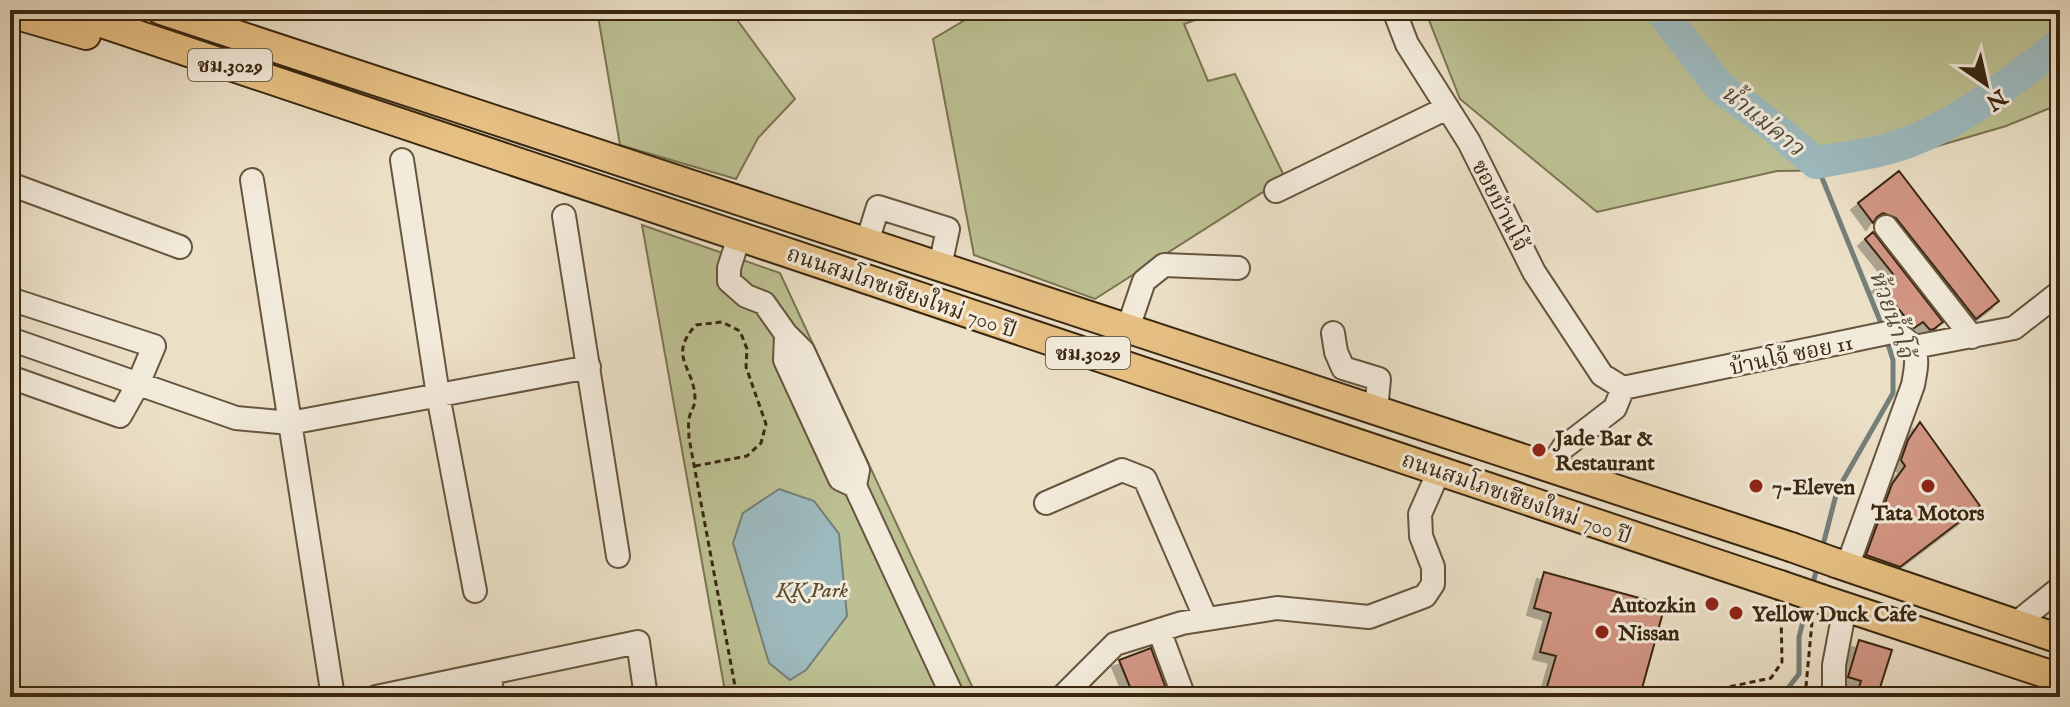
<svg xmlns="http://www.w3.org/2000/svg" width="2070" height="707" font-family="'IM FELL English','Noto Serif Thai',serif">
<defs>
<filter id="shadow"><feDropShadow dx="-7" dy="7" stdDeviation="0" flood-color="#0004"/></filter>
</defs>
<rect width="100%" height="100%" fill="#ebdfc6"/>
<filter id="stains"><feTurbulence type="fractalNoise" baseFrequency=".0025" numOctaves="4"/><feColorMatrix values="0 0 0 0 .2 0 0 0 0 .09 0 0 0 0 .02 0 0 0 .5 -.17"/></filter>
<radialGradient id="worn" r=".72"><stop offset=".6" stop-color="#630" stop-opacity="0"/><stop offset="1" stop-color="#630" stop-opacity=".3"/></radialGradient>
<!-- green -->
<path fill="#bcc092" stroke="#7b7451" stroke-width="2" d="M 597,10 L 748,10 L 738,21 L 795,99 L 758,138 L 736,179 L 620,145 Z
M 982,10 L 1222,10 L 1184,24 L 1208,81 L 1235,74 L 1285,178 L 1095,299 L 974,255 L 933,39 Z
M 1425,10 L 2060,10 L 2060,104 L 2006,126 L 1856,170 L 1777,171 L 1597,212 L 1460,99 Z
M 642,225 L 780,273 L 977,697 L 726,697 Z"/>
<!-- water -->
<path fill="#9dbabf" stroke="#757f79" stroke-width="2" d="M 779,489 L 814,501 L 839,534 L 847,616 L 806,670 L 790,680 L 769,663 L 733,543 L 743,513 Z"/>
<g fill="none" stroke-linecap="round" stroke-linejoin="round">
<!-- stream -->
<path stroke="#757f79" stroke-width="5" d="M 1816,163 L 1883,328
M 1822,549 L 1837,491 L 1893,393 L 1893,360 L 1886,338
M 1812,588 L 1817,567
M 1781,697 L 1799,674 L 1799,637 L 1807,606"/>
<!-- river -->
<path stroke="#9dbabf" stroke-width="32" d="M 1660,10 L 1719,86 L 1776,129 L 1816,163 C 1841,158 1866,155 1890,148 C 1948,133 2013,81 2060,44"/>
</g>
<!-- building -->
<path fill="#d29684" stroke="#3a2710" stroke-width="2" filter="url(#shadow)" d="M 1899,171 L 1999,301 L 1976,319 L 1896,218 L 1883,213 L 1877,217 L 1873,223 L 1858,203 Z
M 1873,232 L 1943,322 L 1934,329 L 1930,330 L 1923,322 L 1914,328 L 1879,285 L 1893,274 L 1865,239 Z
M 1920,422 L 1980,506 L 1900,567 L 1866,555 L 1892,484 L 1905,466 L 1901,460 L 1908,440 Z
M 1544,572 L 1665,605 L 1641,692 L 1622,687 L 1620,697 L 1544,697 L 1556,656 L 1540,652 L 1551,613 L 1534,608 Z
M 1859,640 L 1892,650 L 1877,697 L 1856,697 L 1861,681 L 1848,677 Z
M 1151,648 L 1169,697 L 1134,697 L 1119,660 Z"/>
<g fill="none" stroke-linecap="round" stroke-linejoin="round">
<defs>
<path id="minor" d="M 1394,10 L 1407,44 L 1469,142 L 1534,272 L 1602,375 L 1623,388
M 402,160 L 438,395 L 475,591
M 252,180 L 333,697
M 10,184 L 180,247
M 1276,191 L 1445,109
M 564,216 L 618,556
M 1886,227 L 1972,337
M 739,237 L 729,268 L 729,281 L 746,296 L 764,303 L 786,334
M 867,242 L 878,207 L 948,229 L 940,266
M 10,299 L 154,346 L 138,384 L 120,416 L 10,377
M 1128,328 L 1144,281 L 1164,265 L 1238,268
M 1333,333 L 1336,352 L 1343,368 L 1379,379 L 1376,410
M 10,339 L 236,418 L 290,423 L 589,367
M 1914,347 L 2014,328 L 2060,292
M 1623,388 L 1892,332 C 1921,344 1918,359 1913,385 L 1847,567
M 1550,468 L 1563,448 L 1615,408 L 1623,388
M 855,486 L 840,479 L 785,360 L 786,334 L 803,351 L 858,470 L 855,486 L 953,697
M 1046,503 L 1122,470 L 1145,479 L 1206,619
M 2014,625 L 2060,588
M 1159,630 L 1184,697
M 489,674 L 493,697
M 376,697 L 638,642 L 646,697
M 1062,697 L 1115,644 L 1182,623 L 1277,608 L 1369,617 L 1425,596 L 1433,584 L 1433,567 L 1421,536 L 1420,514 L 1439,471
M 1834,697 L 1834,665 L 1845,607"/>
<path id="major" d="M 63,10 L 1780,585
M 161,10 L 1791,547
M 10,13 L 86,35
M 1836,563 L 2060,639
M 1821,599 L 2060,678"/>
</defs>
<!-- minor casing -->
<use href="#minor" stroke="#66553e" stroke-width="26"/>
<!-- major casing -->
<use href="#major" stroke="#3a2710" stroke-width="32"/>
<!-- path -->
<path stroke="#3a2710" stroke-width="3" stroke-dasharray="6 4" stroke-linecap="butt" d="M 695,466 L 747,456 L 761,443 L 766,424 L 746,367 L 747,349 L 740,331 L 722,322 L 696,325 C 666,358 696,367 695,401 C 694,408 690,412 689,419 C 688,425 689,432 689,438 L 737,697
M 1681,697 L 1771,678 L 1782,662 L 1781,610
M 1805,697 L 1812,622"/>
<!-- minor -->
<use href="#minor" stroke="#f2eada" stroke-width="22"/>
<!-- major -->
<use href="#major" stroke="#e6c083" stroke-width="28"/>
<defs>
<path id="major-bridge" d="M 1791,547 L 1836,563
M 1780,585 L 1821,599"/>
</defs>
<!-- major-bridge casing -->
<use href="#major-bridge" stroke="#3a2710" stroke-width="32" stroke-linecap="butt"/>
<!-- major-bridge -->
<use href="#major-bridge" stroke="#e6c083" stroke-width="28"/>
</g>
<!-- markers -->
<g fill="#8f2418" stroke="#f2eada" stroke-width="3">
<circle cx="1539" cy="450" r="8"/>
<circle cx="1756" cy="486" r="8"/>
<circle cx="1928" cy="486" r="8"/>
<circle cx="1712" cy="604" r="8"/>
<circle cx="1736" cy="613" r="8"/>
<circle cx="1602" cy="632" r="8"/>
</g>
<g text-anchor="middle" stroke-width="6" stroke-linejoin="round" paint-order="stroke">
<!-- shield labels -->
<g fill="#f2eada" stroke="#71624d" stroke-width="2">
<rect x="188" y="49" width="84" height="32" rx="6"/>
<rect x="1046" y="337" width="84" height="32" rx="6"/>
</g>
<g font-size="20" font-weight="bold" fill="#3a2710">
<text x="230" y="72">ชม.3029</text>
<text x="1088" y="360">ชม.3029</text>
</g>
<!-- street labels -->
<g font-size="22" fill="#3a2710" stroke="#f2eada">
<text transform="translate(1501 205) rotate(63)" y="8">ซอยบ้านโจ้</text>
<text transform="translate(902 291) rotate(19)" y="8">ถนนสมโภชเชียงใหม่ 700 ปี</text>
<text transform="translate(1791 354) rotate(-12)" y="8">บ้านโจ้ ซอย 11</text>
<text transform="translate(1517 497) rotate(19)" y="8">ถนนสมโภชเชียงใหม่ 700 ปี</text>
</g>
<!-- poi labels -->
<g font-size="22" font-weight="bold" fill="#3a2710" stroke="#f2eada" text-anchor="start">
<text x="1555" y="445">Jade Bar &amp;<tspan x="1555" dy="25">Restaurant</tspan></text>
<text x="1772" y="494">7-Eleven</text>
<text x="1928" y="520" text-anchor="middle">Tata Motors</text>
<text x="1696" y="612" text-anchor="end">Autozkin</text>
<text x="1752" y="621">Yellow Duck Cafe</text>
<text x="1618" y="640">Nissan</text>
</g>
<!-- park labels -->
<g font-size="22" font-style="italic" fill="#5a4d30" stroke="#f2eada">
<text x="812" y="597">KK Park</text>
</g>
<!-- water labels -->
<g font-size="24" font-style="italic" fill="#534c3c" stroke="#f2eada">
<text transform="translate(1763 120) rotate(39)" y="8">น้ำแม่คาว</text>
<text transform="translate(1892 314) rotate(71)" y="8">ห้วยน้ำโจ้</text>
</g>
</g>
<!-- margin -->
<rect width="2070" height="707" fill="none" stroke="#ebdfc6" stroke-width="40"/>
<rect x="12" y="12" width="2046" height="683" fill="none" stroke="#3a2710" stroke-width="4"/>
<rect x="20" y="20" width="2030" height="667" fill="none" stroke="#3a2710" stroke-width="2"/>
<!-- north arrow -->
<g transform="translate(1986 84) rotate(146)" stroke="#f2eada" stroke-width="6" paint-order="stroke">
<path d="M0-6L14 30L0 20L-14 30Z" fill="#3a2710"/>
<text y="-12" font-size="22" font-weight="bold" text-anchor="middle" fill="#3a2710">N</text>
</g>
<rect width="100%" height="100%" filter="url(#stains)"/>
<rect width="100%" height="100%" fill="url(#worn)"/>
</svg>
